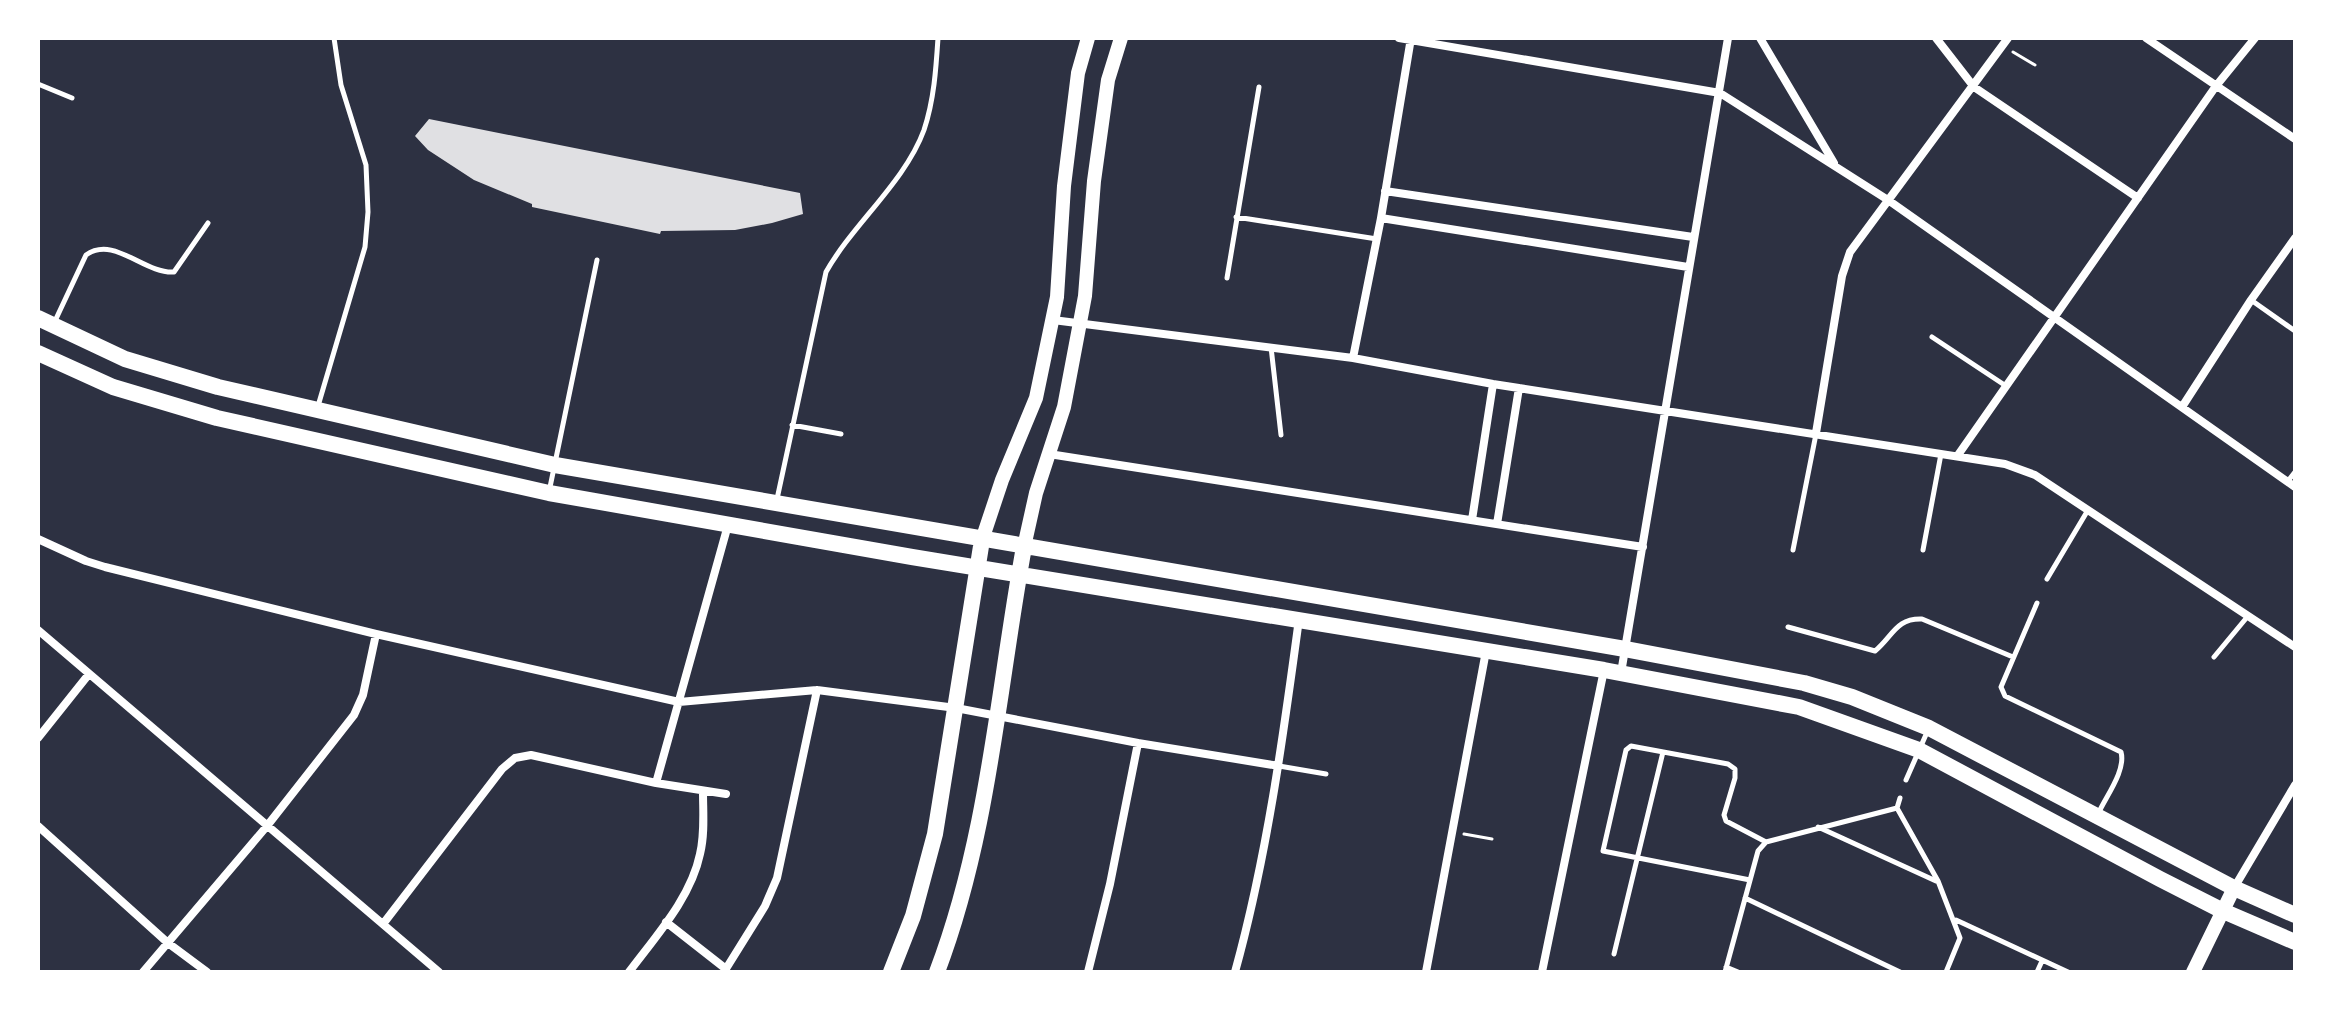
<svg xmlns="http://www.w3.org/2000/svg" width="2333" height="1010" font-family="Quicksand,sans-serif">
<rect width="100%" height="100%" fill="#2d3142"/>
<!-- building -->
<path fill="#e0e0e3" d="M 429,119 L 800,193 L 803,214 L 772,223 L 735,230 L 661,231 L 660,234 L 532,207 L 532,204 L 474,180 L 428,150 L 415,136 Z"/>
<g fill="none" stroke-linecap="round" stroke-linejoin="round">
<!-- path -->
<path stroke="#fff" stroke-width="3" d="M 2013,52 L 2035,65
M 1464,834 L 1492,839"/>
<!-- service -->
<path stroke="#fff" stroke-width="5" d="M 38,84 L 72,98
M 1236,217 L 1377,239
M 1227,278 L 1259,87
M 2251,300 L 2295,331
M 55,321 L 86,255 C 114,235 144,274 174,272 L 208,223
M 1932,337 L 2006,386
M 1271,347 L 1281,435
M 318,406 L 365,247 L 368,212 L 366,165 L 341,85 L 334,38
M 792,425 L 841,434
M 2288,481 L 2295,472
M 549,492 L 597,260
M 777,499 L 826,272 C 853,224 905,182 924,130 C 934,100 936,69 938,38
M 1793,550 L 1816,434
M 1923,550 L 1941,454
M 2047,579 L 2088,510
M 2037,603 L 2001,687 L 2005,696 L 2121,752 C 2126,770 2107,795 2099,812
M 1788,627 L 1875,651 C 1893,636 1896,618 1922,619 L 2013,657
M 2214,657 L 2248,616
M 1279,766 L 1326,774
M 1906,780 L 1928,730
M 1900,798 L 1897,808 L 1938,881 L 1960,938 L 1946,972
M 1818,827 L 1936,881
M 1750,880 L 1603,851 L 1626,750 L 1631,746 L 1728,764 L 1735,769 L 1735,778 L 1724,815 L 1726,821 L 1766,842
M 1745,898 L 1900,972
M 1956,920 L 2068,972
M 1614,954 L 1663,752
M 1726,967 L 1738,972
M 1725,972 L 1758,851 L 1766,842 L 1897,808
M 2037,972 L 2042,961"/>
<!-- minor -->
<path stroke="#fff" stroke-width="8" d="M 1399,38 L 1720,93 L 1888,200 L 2295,487
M 1760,38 L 1834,163
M 1936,38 L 1974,87 L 2138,198
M 2146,38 L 2295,139
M 1385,191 L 1693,237
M 1381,218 L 1688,267
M 1053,320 L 1353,358 L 1493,384 L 2005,464 L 2035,475 L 2295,647
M 1353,358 L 1381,218 L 1411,38
M 2182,407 L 2251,300 L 2295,238
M 1816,433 L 1842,276 L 1850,252 L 2008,38
M 1049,454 L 1643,547
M 1958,455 L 2216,86 L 2255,38
M 1472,520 L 1493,384
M 1497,524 L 1519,388
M 38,539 L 86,561 L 105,567 L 376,634 L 679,702 L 817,690 L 956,708 L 1138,743 L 1279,766
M 38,630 L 439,972
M 1621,673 L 1728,38
M 38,738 L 89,674
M 656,783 L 728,525
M 38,826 L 168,943 L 207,972
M 2234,888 L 2295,785
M 666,922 L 726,969
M 383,924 L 502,769 L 515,758 L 531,755 L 656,783 L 726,794
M 143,972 L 267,826 L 354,715 L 363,695 L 376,634
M 629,972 C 655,937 691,898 700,854 C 705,834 703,812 703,791
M 724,972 L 765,906 L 777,878 L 817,690
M 1088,972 L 1110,884 L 1138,743
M 1235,972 C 1267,856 1283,738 1299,619
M 1426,972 L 1486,651
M 1542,972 L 1604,670"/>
<!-- tertiary -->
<path stroke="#fff" stroke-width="14" d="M 982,540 L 1002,480 L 1036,398 L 1057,297 L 1064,186 L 1078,73 L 1088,38
M 1024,547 L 1036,493 L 1064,407 L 1085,296 L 1094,181 L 1108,80 L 1121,38
M 2193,972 L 2234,888"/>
<!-- secondary -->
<path stroke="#fff" stroke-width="16" d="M 38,318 L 125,359 L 218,387 L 555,465 L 1625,649 L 1804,683 L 1852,697 L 1929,728 L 2234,888 L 2295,915
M 38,353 L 113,387 L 217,418 L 549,493 L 912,557 L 1604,670 L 1799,707 L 1919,750 L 2160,879 L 2223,911 L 2295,942
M 891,972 L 913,916 L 935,834 L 982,540
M 937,972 C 989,835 998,689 1024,547"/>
</g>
<!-- border -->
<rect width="2333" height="1010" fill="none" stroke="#ffffff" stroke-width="80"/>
</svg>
